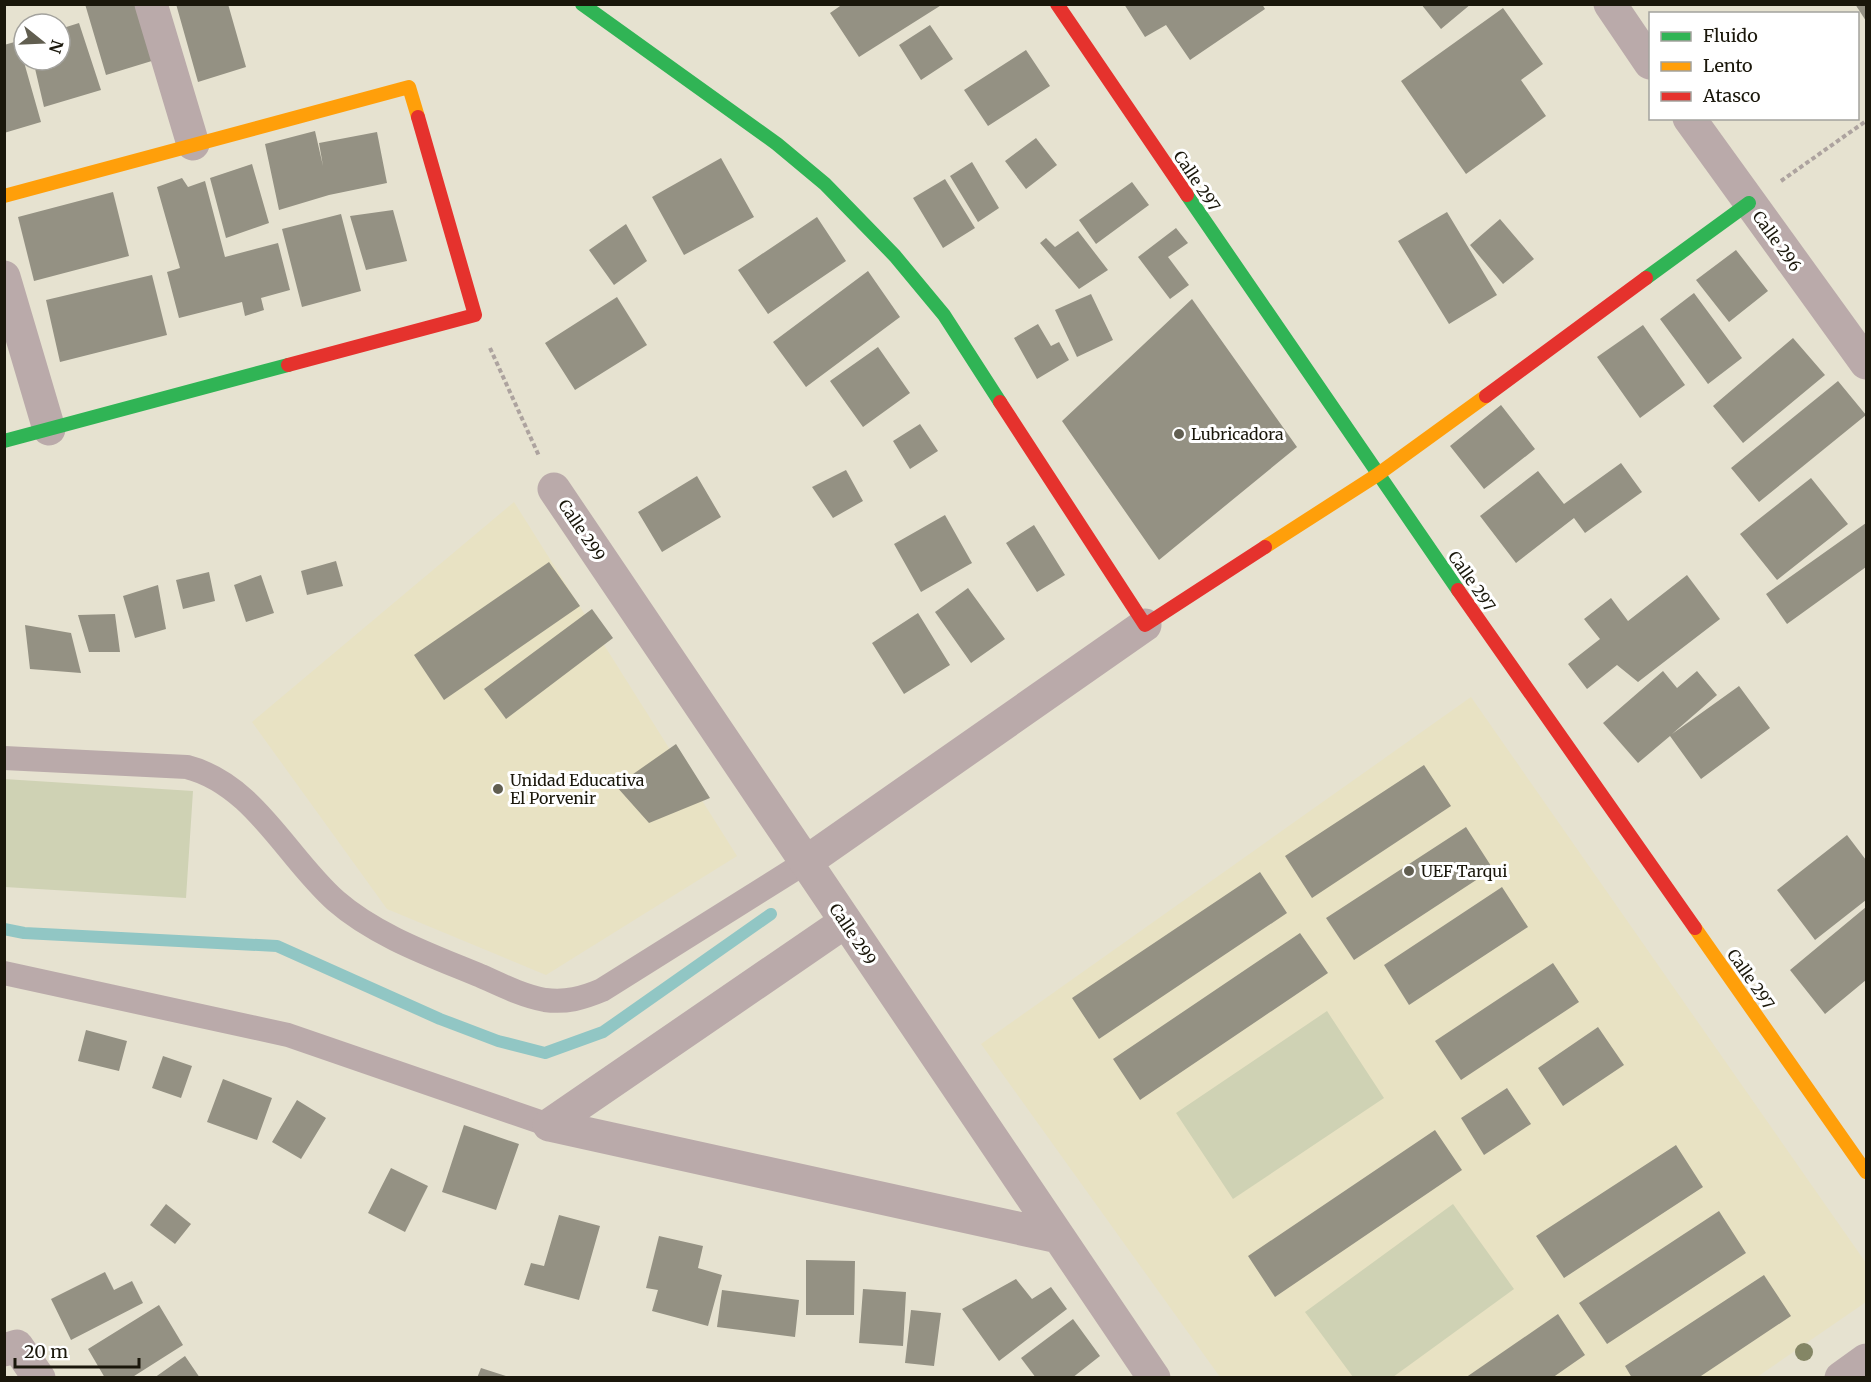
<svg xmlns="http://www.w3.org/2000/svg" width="1871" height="1382" font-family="Merriweather,serif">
<rect width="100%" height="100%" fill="#e6e2d0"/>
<!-- built -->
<path fill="#e8e2c3" d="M 514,502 L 737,856 L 546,975 L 387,909 L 252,722 Z
M 1471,697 L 1866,1263 L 1866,1302 L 1757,1377 L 1220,1377 L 981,1044 Z"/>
<!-- green -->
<path fill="#cfd2b4" d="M 4,779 L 193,791 L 186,898 L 5,887 Z
M 1327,1011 L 1384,1098 L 1233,1199 L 1176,1113 Z
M 1453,1204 L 1514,1289 L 1393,1377 L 1353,1377 L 1305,1312 Z"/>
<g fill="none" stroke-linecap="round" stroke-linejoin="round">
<!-- stream -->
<path stroke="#91c6c4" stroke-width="12" d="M 4,929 L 24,933 L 277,946 L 440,1019 L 498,1041 L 545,1053 L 603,1032 L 771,914"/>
</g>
<!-- building -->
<path fill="#949183" d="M 85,4 L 139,4 L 155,60 L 106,75 Z
M 176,4 L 228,4 L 246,67 L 198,82 Z
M 843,4 L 943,4 L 859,57 L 830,13 Z
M 1124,4 L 1262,4 L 1265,9 L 1190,60 L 1166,25 L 1145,37 Z
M 1421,4 L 1471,4 L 1441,29 Z
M 1855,4 L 1866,4 L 1866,21 Z
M 1503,8 L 1543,64 L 1521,80 L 1546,116 L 1466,174 L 1401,81 Z
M 79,23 L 101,90 L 44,107 L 33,60 L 60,60 L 60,29 Z
M 930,25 L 953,59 L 921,80 L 899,45 Z
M 18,41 L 41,122 L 4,133 L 4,45 Z
M 1026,50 L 1050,86 L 988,126 L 964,90 Z
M 315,131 L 323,166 L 319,143 L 377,132 L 387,183 L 329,195 L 279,210 L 265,144 Z
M 1036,138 L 1057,165 L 1026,189 L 1005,161 Z
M 721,158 L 754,217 L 684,255 L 652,197 Z
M 972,162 L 999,208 L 978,222 L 950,176 Z
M 252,164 L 269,223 L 226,238 L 210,178 Z
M 182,178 L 188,187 L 205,181 L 225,257 L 278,243 L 290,290 L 261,298 L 264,310 L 245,316 L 242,302 L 179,318 L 167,272 L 180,268 L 157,187 Z
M 945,179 L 975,228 L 943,248 L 913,198 Z
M 1132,182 L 1149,205 L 1096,244 L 1079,220 Z
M 113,192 L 129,256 L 34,281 L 18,217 Z
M 393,210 L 407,261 L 366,270 L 350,216 Z
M 1447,212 L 1497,295 L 1449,324 L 1398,241 Z
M 341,214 L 361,291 L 302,307 L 282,229 Z
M 817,217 L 846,261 L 768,314 L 738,270 Z
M 1500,219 L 1534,259 L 1503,284 L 1470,245 Z
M 626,224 L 647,261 L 614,285 L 589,250 Z
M 1176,228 L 1188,243 L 1168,257 L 1189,285 L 1170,299 L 1138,257 Z
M 1078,231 L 1108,270 L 1079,289 L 1040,243 L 1046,238 L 1055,247 Z
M 1736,250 L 1768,291 L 1729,322 L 1696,280 Z
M 868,271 L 900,317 L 806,387 L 773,342 Z
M 152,275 L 167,335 L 60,362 L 46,300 Z
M 1694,293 L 1742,358 L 1708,384 L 1660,319 Z
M 1091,294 L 1113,340 L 1077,357 L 1055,310 Z
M 617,297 L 647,345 L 575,390 L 545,343 Z
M 1192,299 L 1297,447 L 1159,560 L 1062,421 Z
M 1038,324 L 1051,346 L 1059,342 L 1069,360 L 1037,379 L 1014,338 Z
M 1643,325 L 1685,385 L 1640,418 L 1597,357 Z
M 1793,338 L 1825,375 L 1743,443 L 1713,406 Z
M 878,347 L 910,393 L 863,427 L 830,381 Z
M 1838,381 L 1866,415 L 1759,502 L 1731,468 Z
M 1501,405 L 1535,449 L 1484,489 L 1450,446 Z
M 920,424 L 938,451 L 910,469 L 893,441 Z
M 1621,463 L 1642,492 L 1585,533 L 1574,518 L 1516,563 L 1480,516 L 1538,471 L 1564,504 Z
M 846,470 L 863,501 L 833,518 L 812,487 Z
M 697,476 L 721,517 L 662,552 L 638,512 Z
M 1811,478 L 1848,524 L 1777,580 L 1740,534 Z
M 945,515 L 972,563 L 921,592 L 894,544 Z
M 1866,523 L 1866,567 L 1787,624 L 1766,594 Z
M 1034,525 L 1065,575 L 1037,592 L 1006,543 Z
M 336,561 L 343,586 L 307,595 L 301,571 Z
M 549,562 L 580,606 L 444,700 L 414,655 Z
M 209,572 L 215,601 L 183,609 L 176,580 Z
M 261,575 L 274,613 L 246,622 L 234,585 Z
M 1687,575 L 1720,619 L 1638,682 L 1617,665 L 1587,689 L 1568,664 L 1600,639 L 1584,619 L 1611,598 L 1628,621 Z
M 158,585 L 166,629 L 135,638 L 123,596 Z
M 968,588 L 1005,639 L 971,663 L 935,612 Z
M 592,609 L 613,638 L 506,719 L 484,689 Z
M 918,613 L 950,665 L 904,694 L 872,643 Z
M 115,614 L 120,652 L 89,652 L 78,615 Z
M 25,625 L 71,633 L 81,673 L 30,669 Z
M 1663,671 L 1677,688 L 1697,671 L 1717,695 L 1672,734 L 1739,686 L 1770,728 L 1701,779 L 1670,736 L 1638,763 L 1603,723 Z
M 676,744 L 710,798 L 649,823 L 616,786 Z
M 1424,765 L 1451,806 L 1312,898 L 1285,856 Z
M 1466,827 L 1493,869 L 1354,960 L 1326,918 Z
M 1847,835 L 1866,860 L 1866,900 L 1815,940 L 1777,890 Z
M 1260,872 L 1287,913 L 1099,1039 L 1072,998 Z
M 1502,887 L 1528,927 L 1409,1005 L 1384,965 Z
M 1866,907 L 1866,980 L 1825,1014 L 1790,970 Z
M 1300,933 L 1328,973 L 1140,1100 L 1113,1059 Z
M 1553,963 L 1579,1002 L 1461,1080 L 1435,1041 Z
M 1598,1027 L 1624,1065 L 1563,1106 L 1538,1068 Z
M 86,1030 L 127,1041 L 119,1071 L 78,1061 Z
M 163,1056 L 192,1066 L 181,1098 L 152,1088 Z
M 223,1079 L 272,1098 L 257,1140 L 207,1122 Z
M 1507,1088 L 1531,1124 L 1484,1155 L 1461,1118 Z
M 297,1100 L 326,1118 L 301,1159 L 272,1142 Z
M 464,1125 L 519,1144 L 496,1210 L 442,1192 Z
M 1435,1130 L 1462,1170 L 1275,1297 L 1248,1256 Z
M 1676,1145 L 1703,1187 L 1564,1278 L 1536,1236 Z
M 391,1168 L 428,1186 L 405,1232 L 368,1213 Z
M 166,1204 L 191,1224 L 175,1244 L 150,1225 Z
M 1719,1211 L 1746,1253 L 1607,1344 L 1579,1303 Z
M 559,1215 L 600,1226 L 579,1300 L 524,1285 L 531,1263 L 544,1266 Z
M 659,1236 L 703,1246 L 698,1268 L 722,1275 L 708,1326 L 652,1311 L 658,1290 L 646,1288 Z
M 806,1260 L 855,1261 L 854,1315 L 806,1315 Z
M 105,1272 L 114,1290 L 132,1281 L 143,1303 L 71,1340 L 51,1299 Z
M 1764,1275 L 1791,1316 L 1698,1378 L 1632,1378 L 1625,1366 Z
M 1016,1279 L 1032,1299 L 1051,1287 L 1067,1309 L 999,1361 L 962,1309 Z
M 863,1289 L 906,1292 L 903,1346 L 859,1343 Z
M 722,1290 L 799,1300 L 795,1337 L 717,1327 Z
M 159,1305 L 183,1345 L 131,1378 L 105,1378 L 88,1349 Z
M 911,1310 L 941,1313 L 934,1366 L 905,1363 Z
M 1558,1314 L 1585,1355 L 1552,1378 L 1465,1378 Z
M 1073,1319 L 1100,1356 L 1072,1378 L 1036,1378 L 1021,1358 Z
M 185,1356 L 200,1378 L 154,1378 Z
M 481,1368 L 509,1377 L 508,1378 L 477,1378 Z"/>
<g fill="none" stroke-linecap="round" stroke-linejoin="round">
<!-- path -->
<path stroke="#ada39f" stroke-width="4" stroke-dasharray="4.5 3" stroke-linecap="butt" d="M 1781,181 L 1866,121
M 490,348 L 539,456"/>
<!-- lane -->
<path stroke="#baaaaa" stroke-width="24" d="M 4,758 L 187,767 C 254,784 287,858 336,901 C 376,936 433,956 481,976 C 501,985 523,996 545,1000 C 566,1003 583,998 602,990 L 806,862
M 4,973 L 288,1035 L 549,1125"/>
<!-- street -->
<path stroke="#baaaaa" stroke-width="33" d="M 151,4 L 193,144
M 1610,4 L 1650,63
M 1689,118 L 1866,363
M 4,277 L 49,429
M 554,489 L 1154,1378
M 806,862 L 1145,625
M 549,1125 L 1058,1237
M 549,1125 L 845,922
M 4,1350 L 17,1346 L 39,1378
M 1841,1378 L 1866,1360"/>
<!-- fast -->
<path stroke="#30b455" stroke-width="14" d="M 582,4 L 777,144 L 825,184 L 895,256 L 944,315 L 1000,402
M 1187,195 L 1458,590
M 1646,278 L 1749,203
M 4,441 L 288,365"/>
<!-- slow -->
<path stroke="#ff9f0a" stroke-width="14" d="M 4,196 L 409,87 L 418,117
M 1265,547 L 1377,475 L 1486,396
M 1695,928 L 1866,1172"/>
<!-- jam -->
<path stroke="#e5322d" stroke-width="14" d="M 1057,4 L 1187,195
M 288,365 L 475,315 L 418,117
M 1486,396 L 1646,278
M 1000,402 L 1145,625 L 1265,547
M 1458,590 L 1695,928"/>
</g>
<!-- trees -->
<circle fill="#848665" cx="1804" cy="1352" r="9"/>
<!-- markers -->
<g fill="#615e50" stroke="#fff" stroke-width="2">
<circle cx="1179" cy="434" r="6"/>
<circle cx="498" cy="789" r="6"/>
<circle cx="1409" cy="871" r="6"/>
</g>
<g text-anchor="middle" stroke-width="6" stroke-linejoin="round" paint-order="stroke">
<!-- street labels -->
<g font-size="16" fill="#1a170b" stroke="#fff">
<text transform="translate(1197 181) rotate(56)" y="6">Calle 297</text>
<text transform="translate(1777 241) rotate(54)" y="6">Calle 296</text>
<text transform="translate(582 530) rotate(56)" y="6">Calle 299</text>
<text transform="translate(1472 581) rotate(55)" y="6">Calle 297</text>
<text transform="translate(853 934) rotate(56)" y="6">Calle 299</text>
<text transform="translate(1751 979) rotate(55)" y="6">Calle 297</text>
</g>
<!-- poi labels -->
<g font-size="16" fill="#1a170b" stroke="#fff" text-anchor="start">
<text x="1191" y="440">Lubricadora</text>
<text x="510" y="786">Unidad Educativa<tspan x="510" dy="18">El Porvenir</tspan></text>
<text x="1421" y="877">UEF Tarqui</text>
</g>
</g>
<!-- border -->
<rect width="1871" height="1382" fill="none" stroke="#1a170b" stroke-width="12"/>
<!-- legend -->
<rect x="1649" y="12" width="210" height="108" fill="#ffffff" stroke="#a3a29d" stroke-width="1.5"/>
<rect x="1661" y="32" width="30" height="9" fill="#30b455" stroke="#a3a29d" stroke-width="1.5"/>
<text x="1703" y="42" font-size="18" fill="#1a170b">Fluido</text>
<rect x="1661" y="62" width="30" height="9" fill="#ff9f0a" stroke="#a3a29d" stroke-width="1.5"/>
<text x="1703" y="72" font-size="18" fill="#1a170b">Lento</text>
<rect x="1661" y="92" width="30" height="9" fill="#e5322d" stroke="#a3a29d" stroke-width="1.5"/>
<text x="1703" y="102" font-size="18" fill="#1a170b">Atasco</text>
<!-- north arrow -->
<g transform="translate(42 42) rotate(108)"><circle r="28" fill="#ffffff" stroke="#a3a29d" stroke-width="1.5"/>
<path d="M0-4.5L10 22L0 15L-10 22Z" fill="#615e50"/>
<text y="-9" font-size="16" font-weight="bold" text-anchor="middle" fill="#1a170b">N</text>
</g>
<!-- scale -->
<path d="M15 1358v9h124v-9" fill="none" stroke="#1a170b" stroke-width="3"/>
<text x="24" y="1358" font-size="18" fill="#1a170b" stroke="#ffffff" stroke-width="4.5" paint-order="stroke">20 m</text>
</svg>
